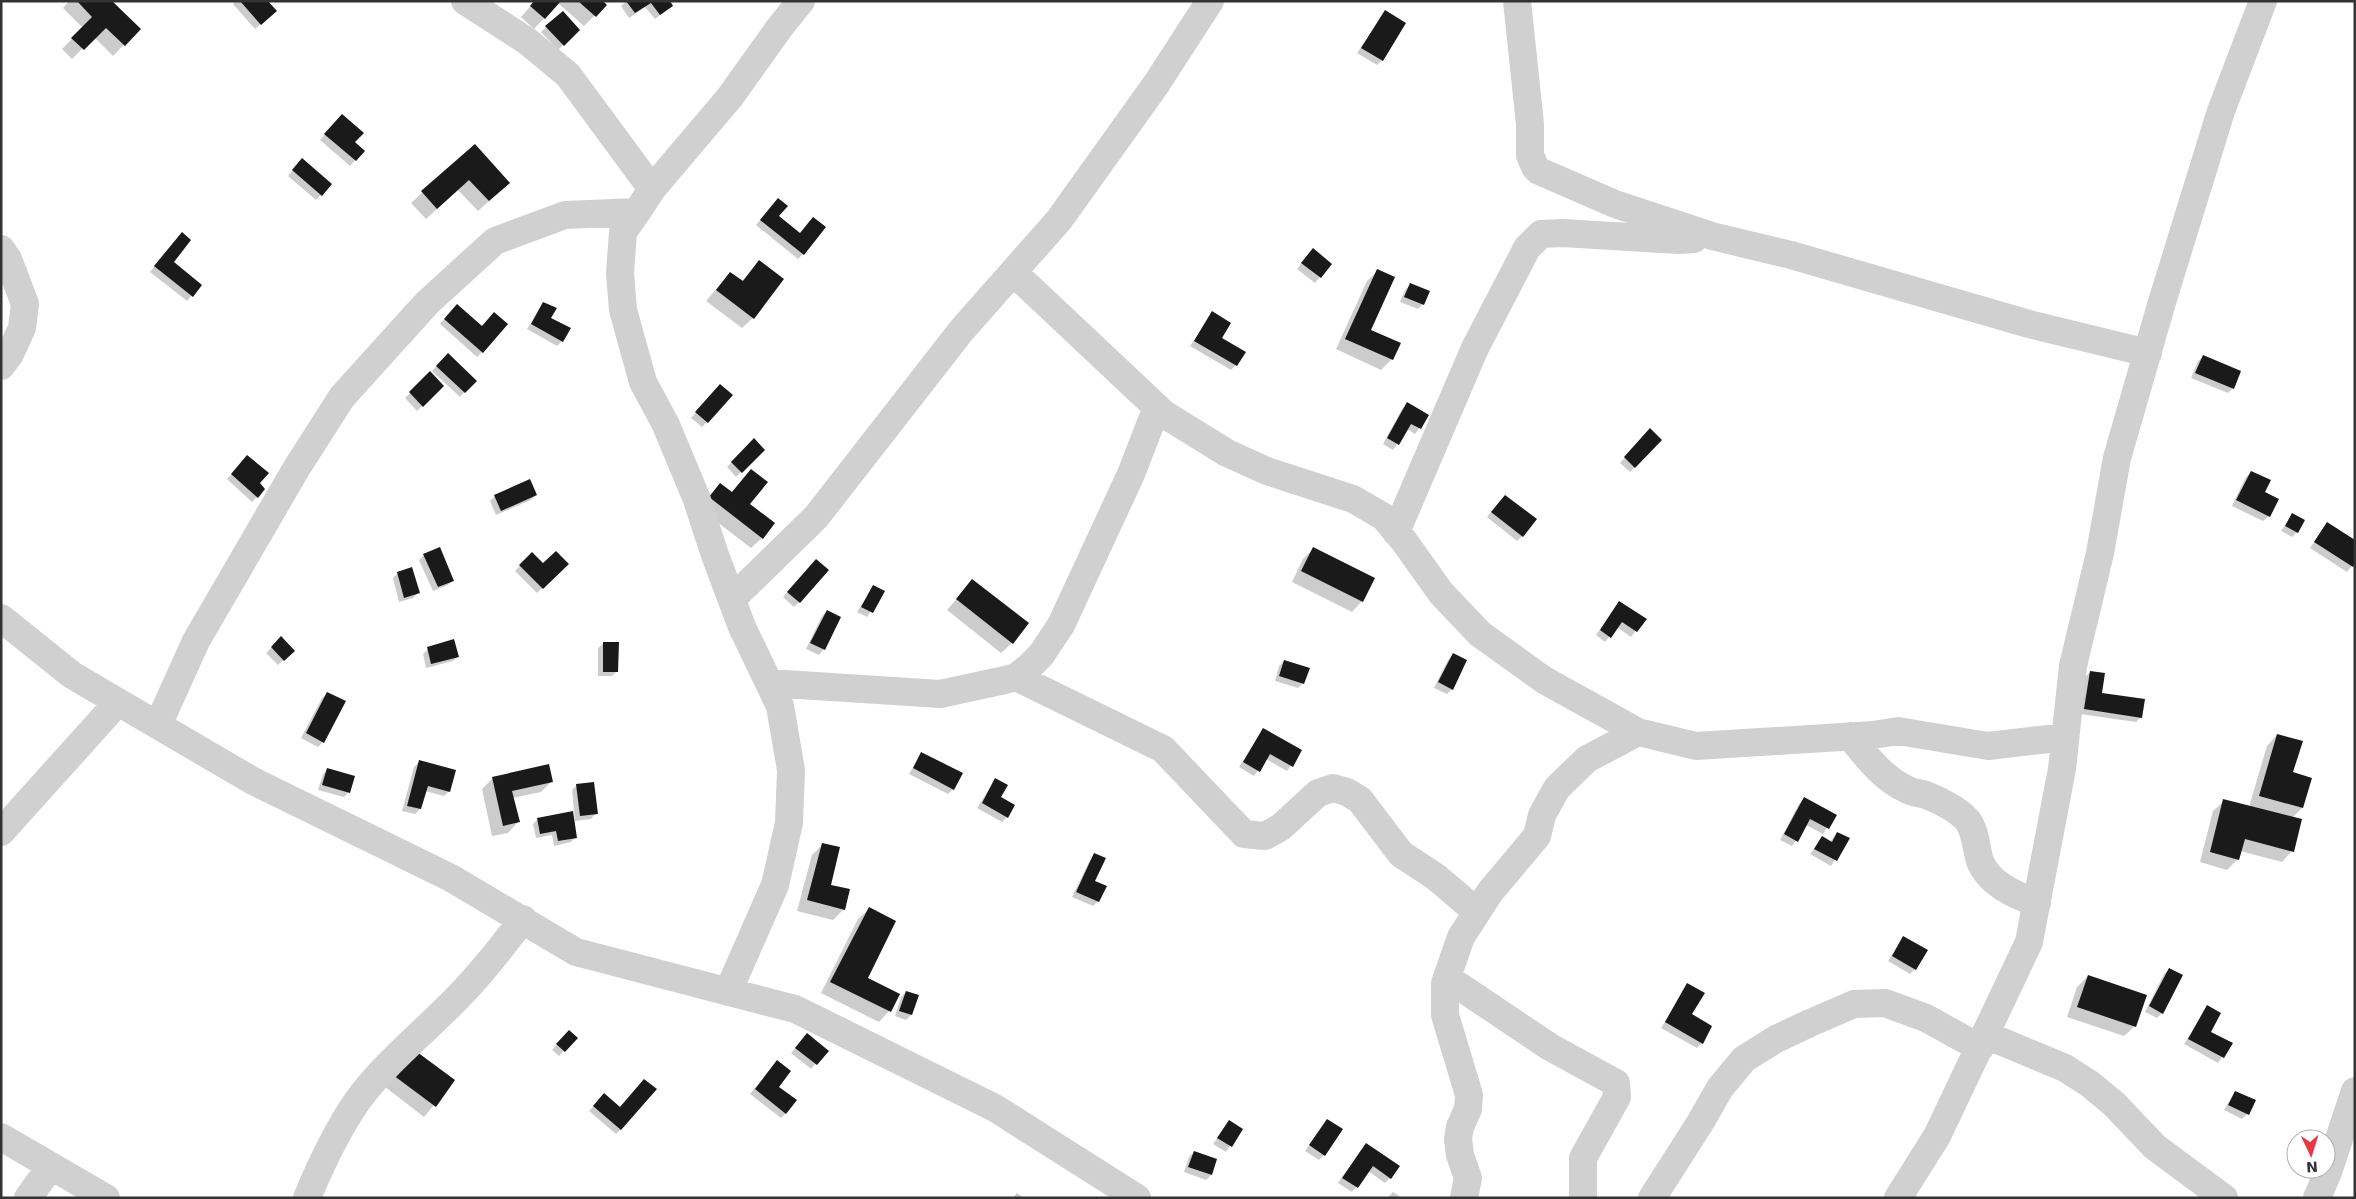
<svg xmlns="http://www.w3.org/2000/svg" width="2356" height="1199" font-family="'DejaVu Sans',sans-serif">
<rect width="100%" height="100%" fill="#fff"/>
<!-- shadow -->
<path fill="#0003" d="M 69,1 L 110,1 L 139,29 L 113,56 L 94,37 L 72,59 L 62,49 L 83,28 L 63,8 Z
M 235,1 L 267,1 L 270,16 L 255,29 L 233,4 Z
M 535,1 L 601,1 L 605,5 L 584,26 L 558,3 L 534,29 L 521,17 Z
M 626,1 L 668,1 L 672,6 L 655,19 L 645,7 L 629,18 L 621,6 Z
M 1385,12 L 1382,60 L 1377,65 L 1357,53 Z
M 546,27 L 578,30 L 558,50 L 541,32 Z
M 337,120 L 354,142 L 363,151 L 350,166 L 320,140 Z
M 474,145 L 498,193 L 478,211 L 458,190 L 426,219 L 411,203 Z
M 297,165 L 331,184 L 316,200 L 288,176 Z
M 773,205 L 778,216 L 803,254 L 798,259 L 756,225 Z
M 177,239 L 172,262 L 201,285 L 187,301 L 150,272 Z
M 1308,255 L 1331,264 L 1315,283 L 1297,269 Z
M 759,262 L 753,318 L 742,328 L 706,301 L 730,273 L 741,282 Z
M 1378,271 L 1370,330 L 1392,359 L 1381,370 L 1336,349 L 1367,281 Z
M 1410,285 L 1423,304 L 1418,309 L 1400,302 L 1405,290 Z
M 543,303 L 562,341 L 557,346 L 527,329 Z
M 452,311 L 482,352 L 477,357 L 440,324 Z
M 1212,313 L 1220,339 L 1236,365 L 1231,370 L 1190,346 Z
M 448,355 L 475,381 L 460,397 L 432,371 Z
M 2204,356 L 2233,388 L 2228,393 L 2191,378 L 2198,361 Z
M 430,373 L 443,386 L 417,411 L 405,398 Z
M 715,391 L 707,422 L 702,427 L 691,418 Z
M 1407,404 L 1428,416 L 1415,434 L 1407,429 L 1393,450 L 1383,444 L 1402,409 Z
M 1650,430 L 1660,440 L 1630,472 L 1620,463 Z
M 754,440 L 764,450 L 736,477 L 727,467 Z
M 243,462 L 258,483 L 257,497 L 252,502 L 227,479 Z
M 751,470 L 749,504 L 762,538 L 751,548 L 699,508 L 720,484 L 731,493 Z
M 2251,472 L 2263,492 L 2269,516 L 2263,521 L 2232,506 L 2246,477 Z
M 536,495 L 531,500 L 496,515 L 490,501 L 495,496 Z
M 1500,501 L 1522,536 L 1517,541 L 1487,517 Z
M 2292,515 L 2297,532 L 2292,537 L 2281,531 Z
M 2327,524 L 2355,562 L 2347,572 L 2310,548 Z
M 1314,548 L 1362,601 L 1352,612 L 1292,582 L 1303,559 Z
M 532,554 L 543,565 L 567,564 L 537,593 L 515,571 Z
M 424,555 L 453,580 L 448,585 L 433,591 L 419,560 Z
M 811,566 L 799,602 L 794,607 L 783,597 Z
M 398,573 L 418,593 L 413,598 L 399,602 L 393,578 Z
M 972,581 L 1012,643 L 1001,653 L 947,610 Z
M 873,587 L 883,592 L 867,617 L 857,612 Z
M 1619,602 L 1645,619 L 1631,637 L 1617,627 L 1605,642 L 1596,635 Z
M 827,611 L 839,617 L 824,649 L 819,655 L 806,649 L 822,616 Z
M 281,638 L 293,651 L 278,665 L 266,653 Z
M 604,643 L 617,671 L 612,676 L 598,676 L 598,648 Z
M 428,649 L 458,656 L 453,661 L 426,668 L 423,654 Z
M 1453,655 L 1452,689 L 1447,694 L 1434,688 L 1448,660 Z
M 1284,661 L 1303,683 L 1298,688 L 1275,681 L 1279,666 Z
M 2090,672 L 2101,694 L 2141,717 L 2136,722 L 2080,714 L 2085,677 Z
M 327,693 L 323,742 L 318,747 L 301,738 L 322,698 Z
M 1263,730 L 1301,751 L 1287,771 L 1266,759 L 1254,776 L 1239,767 Z
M 2277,735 L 2302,808 L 2292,818 L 2292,851 L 2282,862 L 2240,851 L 2238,859 L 2227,870 L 2200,862 L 2213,811 L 2224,801 L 2249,807 L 2267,746 Z
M 921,754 L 953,789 L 948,794 L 909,774 Z
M 419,762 L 449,791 L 444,796 L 425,791 L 420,809 L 415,814 L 402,811 L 414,767 Z
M 548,766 L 552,781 L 541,792 L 512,798 L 518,822 L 508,833 L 492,836 L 482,789 L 492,779 Z
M 328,769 L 349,792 L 344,797 L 318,790 L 323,774 Z
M 995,780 L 999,798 L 1007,817 L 1002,822 L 977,808 Z
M 577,785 L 596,813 L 591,819 L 575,821 L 572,790 Z
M 1804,799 L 1835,815 L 1823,834 L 1806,825 L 1792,846 L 1780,840 L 1799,804 Z
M 538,819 L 576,837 L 571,842 L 554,846 L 552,835 L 536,838 L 533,824 Z
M 1837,833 L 1848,839 L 1831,866 L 1810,854 L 1822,838 L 1830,842 Z
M 823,844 L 829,886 L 844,909 L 833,920 L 797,911 L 812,855 Z
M 1095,855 L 1093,881 L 1098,901 L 1093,906 L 1072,897 L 1090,860 Z
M 869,909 L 866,978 L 898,995 L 889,1011 L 879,1022 L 821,993 L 858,919 Z
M 1903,937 L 1915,969 L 1910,974 L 1888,961 Z
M 2169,969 L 2162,1013 L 2157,1018 L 2145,1012 L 2164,974 Z
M 2088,976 L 2135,1026 L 2124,1036 L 2067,1017 L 2077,987 Z
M 1687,985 L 1691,1015 L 1702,1043 L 1697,1048 L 1661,1028 Z
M 906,992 L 917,996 L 911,1015 L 906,1020 L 895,1016 L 901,997 Z
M 2207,1007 L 2210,1032 L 2231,1044 L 2218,1063 L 2184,1044 Z
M 569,1032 L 576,1038 L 559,1056 L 552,1050 Z
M 802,1040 L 827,1051 L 811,1069 L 791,1053 Z
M 402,1061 L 454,1081 L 424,1117 L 384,1086 Z
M 777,1061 L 777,1087 L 786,1113 L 781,1118 L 750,1094 Z
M 2235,1092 L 2247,1114 L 2242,1119 L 2224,1110 Z
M 599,1100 L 621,1129 L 616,1134 L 589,1111 Z
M 1327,1120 L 1324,1155 L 1319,1160 L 1305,1151 Z
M 1229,1122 L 1241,1129 L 1226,1152 L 1213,1144 Z
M 1361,1150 L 1390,1178 L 1385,1183 L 1368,1171 L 1352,1192 L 1338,1183 Z
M 1194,1152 L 1216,1160 L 1211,1175 L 1206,1180 L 1184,1172 L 1189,1157 Z
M 1393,1192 L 1402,1198 L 1387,1198 Z
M 1017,1193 L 1024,1198 L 1013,1198 Z"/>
<!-- building -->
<path fill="#1a1a1a" d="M 77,1 L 112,1 L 141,29 L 125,46 L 106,28 L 84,50 L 71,38 L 92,17 Z
M 240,1 L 268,1 L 277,11 L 261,25 Z
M 534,1 L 561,1 L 545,19 L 530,6 Z
M 578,1 L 603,1 L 607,5 L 596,17 Z
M 626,1 L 670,1 L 673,6 L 660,15 L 651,3 L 635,13 Z
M 1385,10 L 1406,23 L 1383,61 L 1361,48 Z
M 563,11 L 580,30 L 564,46 L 545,26 Z
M 342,114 L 364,133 L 355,142 L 365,151 L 356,161 L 324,134 Z
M 475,144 L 510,183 L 489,201 L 469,180 L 437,209 L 421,191 Z
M 302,158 L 332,184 L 322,196 L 292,170 Z
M 778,198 L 788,206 L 779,216 L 800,233 L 813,217 L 826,227 L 804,255 L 760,220 Z
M 182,232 L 191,240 L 174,262 L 202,285 L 193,297 L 154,266 Z
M 1313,248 L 1332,264 L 1321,278 L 1301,263 Z
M 759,260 L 784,279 L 754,319 L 716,290 L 730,272 L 743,281 Z
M 1377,269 L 1395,277 L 1371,330 L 1401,343 L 1393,360 L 1345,339 Z
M 1410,283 L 1430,291 L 1424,305 L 1404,297 Z
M 543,302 L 557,308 L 551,318 L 571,328 L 563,342 L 531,324 Z
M 457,304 L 482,326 L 494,312 L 508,324 L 483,353 L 444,319 Z
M 1212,311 L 1231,323 L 1222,338 L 1246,352 L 1237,366 L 1194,341 Z
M 448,353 L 477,381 L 465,393 L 436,366 Z
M 2203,355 L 2241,371 L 2234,389 L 2195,373 Z
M 430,371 L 444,386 L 423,407 L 409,392 Z
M 720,384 L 733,395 L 708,423 L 695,412 Z
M 1407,402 L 1429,415 L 1421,429 L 1411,424 L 1399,445 L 1387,438 Z
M 1650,428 L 1662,440 L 1635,468 L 1624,457 Z
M 754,438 L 765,450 L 742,473 L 731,462 Z
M 247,455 L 269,473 L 260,483 L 265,489 L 258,498 L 231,474 Z
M 751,469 L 768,482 L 750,504 L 775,523 L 763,539 L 709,497 L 720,483 L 732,492 Z
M 2251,471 L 2271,480 L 2265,492 L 2279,499 L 2270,517 L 2236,500 Z
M 530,479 L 537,495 L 501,511 L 494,495 Z
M 1505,495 L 1537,519 L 1523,537 L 1491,512 Z
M 2292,513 L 2305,520 L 2298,533 L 2285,526 Z
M 2327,522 L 2355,540 L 2355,564 L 2353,567 L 2314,542 Z
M 440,547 L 454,581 L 438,587 L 423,554 Z
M 1313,547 L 1375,578 L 1363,602 L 1301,571 Z
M 556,551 L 569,564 L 543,589 L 519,565 L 532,552 L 543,563 Z
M 816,559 L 829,570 L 800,603 L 787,592 Z
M 412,567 L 420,593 L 404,598 L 397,572 Z
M 972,579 L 1029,623 L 1013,644 L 956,599 Z
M 873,585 L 885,591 L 873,613 L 861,607 Z
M 1619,601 L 1647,619 L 1637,632 L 1622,622 L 1611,638 L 1600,630 Z
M 827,610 L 841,617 L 825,650 L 810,643 Z
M 281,636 L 295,651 L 284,661 L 271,647 Z
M 454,639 L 459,657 L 431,664 L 427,647 Z
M 603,642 L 619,642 L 618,672 L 603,672 Z
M 1453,653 L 1467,660 L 1453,690 L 1438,682 Z
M 1284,660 L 1310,668 L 1304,684 L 1279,676 Z
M 2090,671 L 2105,673 L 2102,693 L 2145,699 L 2142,718 L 2084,709 Z
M 327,692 L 346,701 L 324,743 L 306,733 Z
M 1263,728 L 1302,750 L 1293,767 L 1270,754 L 1260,772 L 1243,762 Z
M 2277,734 L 2303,741 L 2293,772 L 2312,778 L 2303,808 L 2259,796 Z
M 921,752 L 963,773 L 954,790 L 913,768 Z
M 419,760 L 456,770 L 450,792 L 428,786 L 421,809 L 407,806 Z
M 549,764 L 553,782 L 512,791 L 520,822 L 503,826 L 492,777 Z
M 327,768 L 355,776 L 350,793 L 322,785 Z
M 995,778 L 1008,785 L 1001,797 L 1015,805 L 1008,818 L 982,803 Z
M 594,782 L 598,814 L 580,816 L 576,784 Z
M 1804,797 L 1837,815 L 1829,829 L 1810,819 L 1798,842 L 1784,834 Z
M 2223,799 L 2302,819 L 2294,852 L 2245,839 L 2239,860 L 2210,852 Z
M 573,811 L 577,838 L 558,841 L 556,831 L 540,834 L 537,818 Z
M 1837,832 L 1850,838 L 1837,861 L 1814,849 L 1822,836 L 1832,842 Z
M 822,843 L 840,847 L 831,885 L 850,889 L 845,910 L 807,900 Z
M 1094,853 L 1106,858 L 1095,881 L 1107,886 L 1099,902 L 1076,892 Z
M 869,907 L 896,921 L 868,978 L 900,994 L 891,1012 L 830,982 Z
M 1903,936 L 1928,950 L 1916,970 L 1892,956 Z
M 2169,968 L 2183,975 L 2163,1014 L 2149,1006 Z
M 2088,975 L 2147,995 L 2136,1027 L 2077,1007 Z
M 1687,983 L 1705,993 L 1692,1014 L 1712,1026 L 1703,1044 L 1665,1022 Z
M 906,991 L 919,995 L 912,1015 L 899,1011 Z
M 2207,1005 L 2221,1013 L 2211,1032 L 2233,1043 L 2224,1058 L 2188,1039 Z
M 569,1030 L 578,1038 L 565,1052 L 556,1044 Z
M 807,1033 L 829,1051 L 817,1065 L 795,1048 Z
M 413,1049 L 455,1080 L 436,1107 L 393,1075 Z
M 777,1060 L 791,1071 L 779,1087 L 797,1100 L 786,1114 L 755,1089 Z
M 644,1079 L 657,1089 L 621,1130 L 593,1106 L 604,1093 L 620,1107 Z
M 2235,1091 L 2256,1100 L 2249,1115 L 2228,1105 Z
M 1327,1119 L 1343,1129 L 1325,1156 L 1309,1145 Z
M 1229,1120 L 1243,1129 L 1232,1147 L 1217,1138 Z
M 1366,1143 L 1400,1166 L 1391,1179 L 1373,1166 L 1358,1188 L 1342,1178 Z
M 1194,1151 L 1217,1159 L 1212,1175 L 1188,1167 Z"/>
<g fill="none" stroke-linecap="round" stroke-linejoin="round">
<!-- minor -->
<path stroke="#d0d0d0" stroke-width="28" d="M 465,1 L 527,41 L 568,75 L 652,189
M 1517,1 L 1530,124 L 1530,155 L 1535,167 L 1539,171 L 1615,204 L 1712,236 L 1791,255 L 2029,324 L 2148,353
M 1,249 L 8,259 L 25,304 L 22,328 L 10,354 L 1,366
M 1013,272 L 1164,414 L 1227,453 L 1267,471 L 1353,499 L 1384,517 L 1404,541 L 1441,593 L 1480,634 L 1544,680 L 1638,732 L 1696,746 L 1873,735 L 1898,731 L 1988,746 L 2065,737
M 1396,532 L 1475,348 L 1527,248 L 1541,234 L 1562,233 L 1679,240 L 1694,239
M 732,599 L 816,517 L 961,331 L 1059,220 L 1157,83 L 1210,1
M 1,618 L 72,675 L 253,781 L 451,878 L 576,952 L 795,1009 L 995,1108 L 1137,1198
M 1016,677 L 1163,749 L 1244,834 L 1265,836 L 1281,827 L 1318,793 L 1333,788 L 1347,792 L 1360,800 L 1401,854 L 1436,877 L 1477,912
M 769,683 L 940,694 L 1005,680 L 1016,677 L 1029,667 L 1041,655 L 1061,625 L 1131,474 L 1157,407
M 158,725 L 196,641 L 296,469 L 342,397 L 427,303 L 495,241 L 565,215 L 637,212
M 1850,736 C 1866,756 1883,779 1908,790 C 1913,793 1920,793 1926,795 C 1939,800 1959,810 1968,821 C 1976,832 1976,849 1980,861 C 1989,884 2015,895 2037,903
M 1,832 L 118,702
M 1447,978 L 1550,1047 L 1616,1083 L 1617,1097 L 1583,1158 L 1583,1198
M 728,992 L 775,885 L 789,823 L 791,770 L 780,706 L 742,627 L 715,555 L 696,497 L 666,425 L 643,382 L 623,310 L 620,273 L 623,232 L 637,212 L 652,189 L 730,97 L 780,27 L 801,1
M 1986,1035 L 2065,1068 L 2090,1084 L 2114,1104 L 2155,1147 L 2224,1198
M 1,1137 L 106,1198
M 28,1198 L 51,1166
M 307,1198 C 321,1164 337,1130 358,1100 C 382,1067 415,1040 443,1012 C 473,984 498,952 523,919
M 1464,1198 L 1468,1178 L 1460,1155 L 1458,1139 L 1460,1127 L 1468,1109 L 1469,1095 L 1445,1015 L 1445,983 L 1461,937 L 1490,892 L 1537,836 L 1542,815 L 1557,788 L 1587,759 L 1638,732
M 1652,1198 L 1700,1123 L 1720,1088 L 1744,1059 L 1776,1039 L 1810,1023 L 1854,1004 L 1885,1003 L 1926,1018 L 1980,1048
M 1898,1198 L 1937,1136 L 2029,942 L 2062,769 L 2073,666 L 2100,553 L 2117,458 L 2162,302 L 2221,111 L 2263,1
M 2317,1198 L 2328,1172 L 2355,1091"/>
</g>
<!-- border -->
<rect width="2356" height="1199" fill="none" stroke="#333333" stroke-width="5"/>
<!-- north arrow -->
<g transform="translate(2311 1154) rotate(176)"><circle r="24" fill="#ffffff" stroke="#adadad"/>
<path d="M0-4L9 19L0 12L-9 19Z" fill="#e63946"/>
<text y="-8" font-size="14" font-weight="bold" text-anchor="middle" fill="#333333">N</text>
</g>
</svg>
